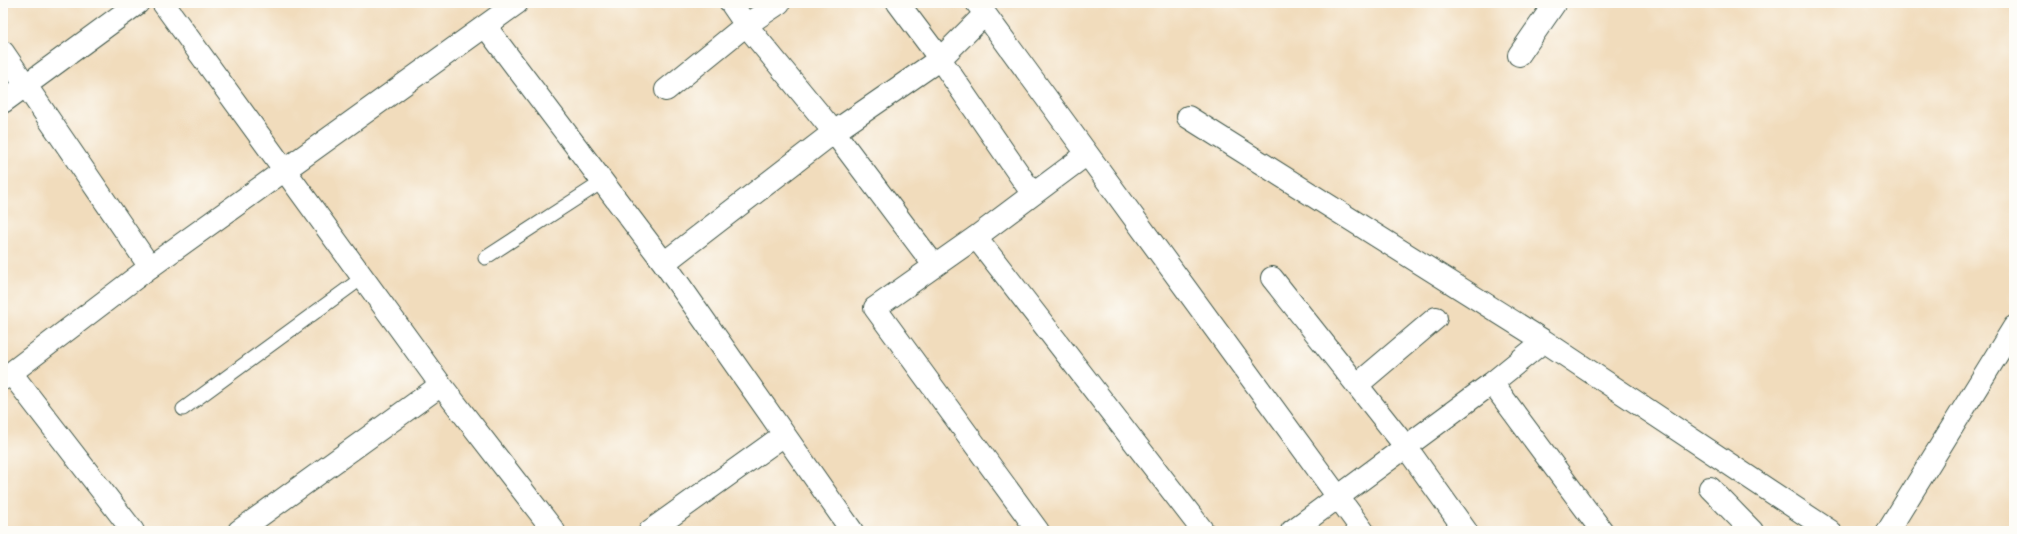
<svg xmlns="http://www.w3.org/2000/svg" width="2017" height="534" font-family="'IM FELL DW Pica',serif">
<rect width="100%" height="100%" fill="#fdfcf7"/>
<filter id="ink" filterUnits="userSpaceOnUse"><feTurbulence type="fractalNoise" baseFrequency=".025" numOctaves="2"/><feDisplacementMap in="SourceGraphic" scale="8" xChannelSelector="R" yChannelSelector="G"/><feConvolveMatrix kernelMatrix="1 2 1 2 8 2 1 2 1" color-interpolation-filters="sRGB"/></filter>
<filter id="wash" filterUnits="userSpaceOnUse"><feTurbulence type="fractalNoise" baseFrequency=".012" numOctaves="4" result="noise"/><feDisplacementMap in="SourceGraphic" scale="16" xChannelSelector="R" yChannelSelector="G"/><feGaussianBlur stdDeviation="0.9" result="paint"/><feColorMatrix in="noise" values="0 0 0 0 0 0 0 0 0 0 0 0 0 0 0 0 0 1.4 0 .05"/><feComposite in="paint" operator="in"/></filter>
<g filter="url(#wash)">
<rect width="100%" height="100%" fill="#f1dcbc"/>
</g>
<g filter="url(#ink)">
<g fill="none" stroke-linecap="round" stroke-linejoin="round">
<defs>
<path id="service" d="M 485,258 L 602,182
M 183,409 L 362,278"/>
<path id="minor" d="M 163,3 L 441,385 L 554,531
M 731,3 L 746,25 L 834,132 L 934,265
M 898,3 L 940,59 L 1032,193
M 977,3 L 1363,531
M 486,27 L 664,263 L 852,531
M 3,52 L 150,267
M 1519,55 L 1555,3
M 666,90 L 746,25 L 779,3
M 3,102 L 138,3
M 1188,117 L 1544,341 L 1830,531
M 976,237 L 1203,531
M 664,263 L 834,132 L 940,59 L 985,14
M 1272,278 L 1406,447 L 1466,531
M 11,373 L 133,531
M 1492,383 L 1602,531
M 1357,385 L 1436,318
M 1710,488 L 1752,531
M 239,531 L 441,385
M 650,531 L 784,435
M 1038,531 L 875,308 L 976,237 L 1087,154
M 1292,531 L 1492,383 L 1544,341
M 1888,531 L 2014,327"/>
<path id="tertiary" d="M 3,379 L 150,267 L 517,3"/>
</defs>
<!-- service casing -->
<use href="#service" stroke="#3e5548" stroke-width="15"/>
<!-- minor casing -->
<use href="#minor" stroke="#3e5548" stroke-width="24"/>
<!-- tertiary casing -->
<use href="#tertiary" stroke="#3e5548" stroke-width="24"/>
<!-- service -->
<use href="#service" stroke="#fff" stroke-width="13"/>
<!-- minor -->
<use href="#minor" stroke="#fff" stroke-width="22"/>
<!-- tertiary -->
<use href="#tertiary" stroke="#fff" stroke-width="22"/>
</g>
</g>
<!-- margin -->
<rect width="2017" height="534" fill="none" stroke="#fdfcf7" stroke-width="16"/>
</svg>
